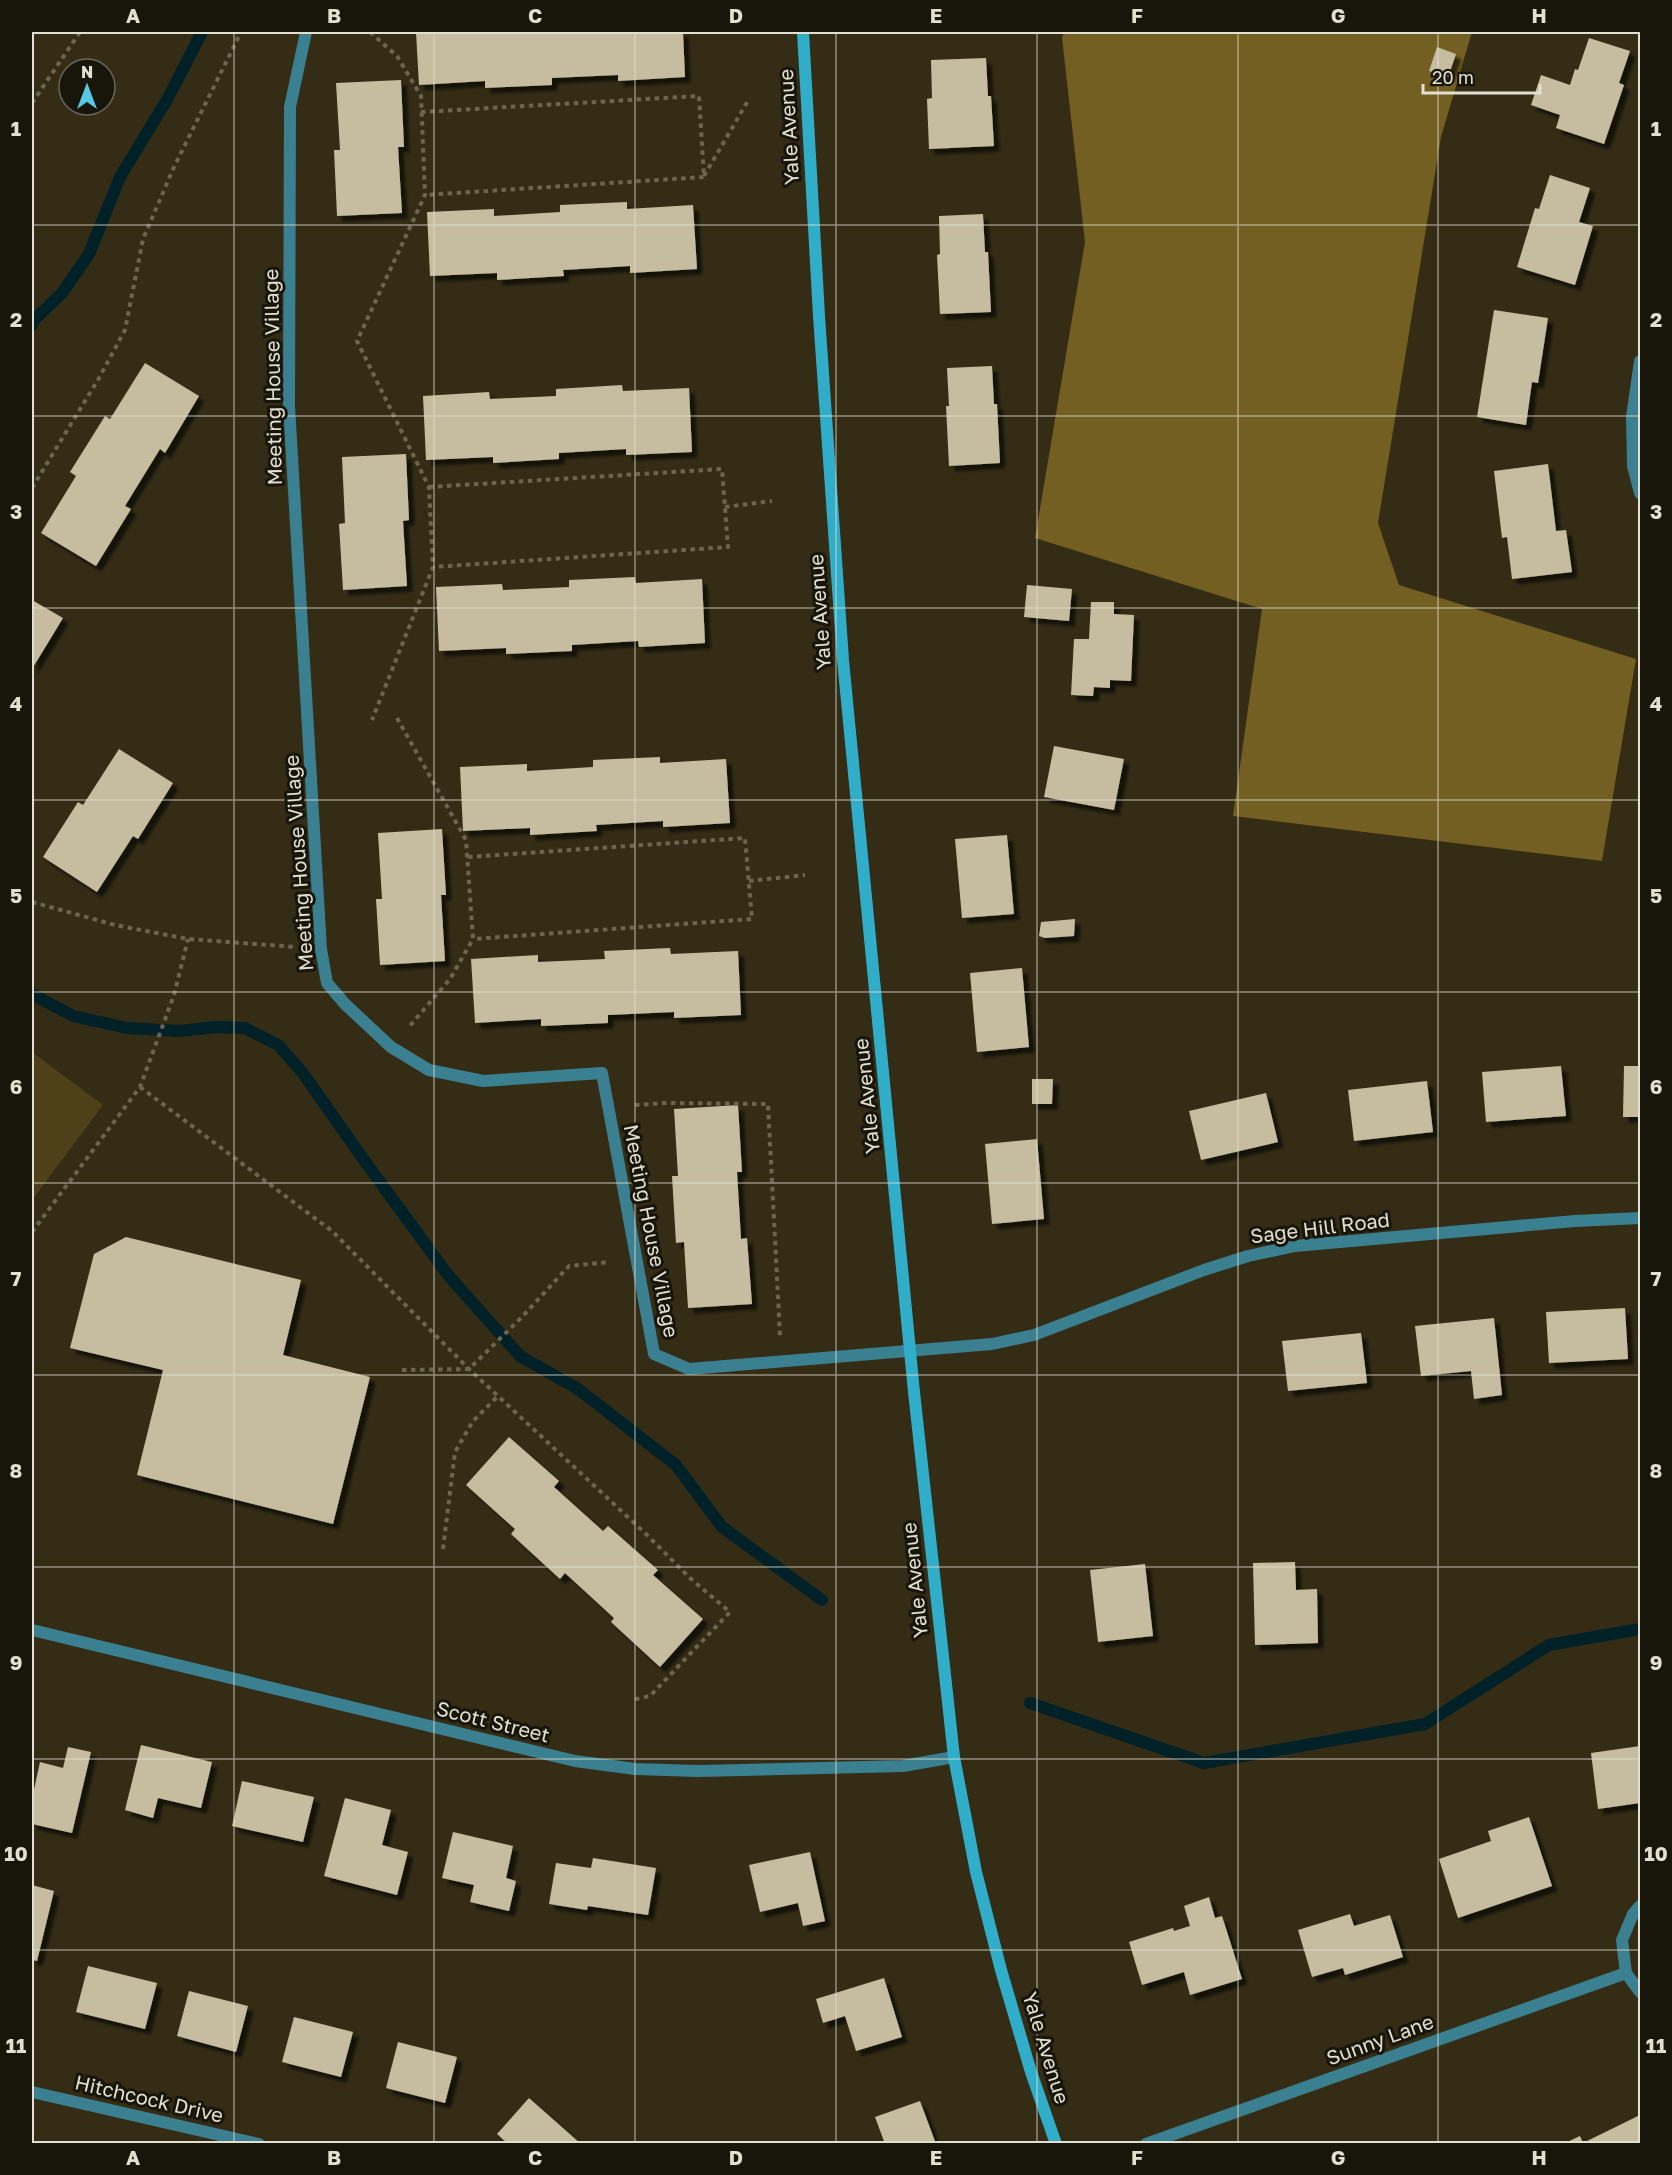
<svg xmlns="http://www.w3.org/2000/svg" width="1672" height="2175" font-family="'Golos Text',sans-serif">
<defs>
<filter id="shadow"><feDropShadow dx="5.5" dy="5.5" stdDeviation="1.5" flood-color="#0009"/></filter>
</defs>
<rect width="100%" height="100%" fill="#342c15"/>
<!-- green -->
<path fill="#4e4119" d="M 32,1052 L 103,1105 L 32,1200 Z"/>
<!-- forest -->
<path fill="#725f21" d="M 1064,32 L 1472,32 L 1441,137 L 1378,523 L 1399,585 L 1636,659 L 1602,861 L 1233,816 L 1262,609 L 1035,538 L 1085,242 L 1062,38 Z"/>
<g fill="none" stroke-linecap="round" stroke-linejoin="round">
<!-- stream -->
<path stroke="#002128" stroke-width="12" d="M 32,325 L 34,320 L 62,293 L 89,254 L 120,177 L 168,98 L 202,32
M 32,994 L 73,1016 L 127,1028 L 180,1031 L 215,1027 L 245,1028 L 278,1045 L 302,1072 L 369,1167 L 448,1275 L 520,1356 L 578,1389 L 676,1465 L 722,1527 L 822,1600
M 1030,1703 L 1204,1763 L 1425,1724 L 1549,1645 L 1640,1629"/>
</g>
<!-- building -->
<path fill="#c6bda1" filter="url(#shadow)" d="M 416,32 L 683,32 L 685,77 L 618,81 L 618,75 L 552,78 L 552,85 L 485,88 L 485,81 L 419,85 Z
M 1589,38 L 1630,51 L 1619,83 L 1624,85 L 1604,144 L 1556,128 L 1560,115 L 1531,105 L 1541,75 L 1570,85 L 1575,69 L 1578,70 Z
M 1437,47 L 1456,54 L 1448,77 L 1429,71 Z
M 986,58 L 988,96 L 991,96 L 994,146 L 929,149 L 927,99 L 932,98 L 931,60 Z
M 401,80 L 404,147 L 398,147 L 402,213 L 337,216 L 334,150 L 340,150 L 336,83 Z
M 1550,175 L 1590,188 L 1579,222 L 1593,226 L 1575,285 L 1517,267 L 1535,208 L 1539,209 Z
M 627,202 L 627,209 L 693,205 L 697,269 L 630,273 L 630,266 L 563,270 L 564,276 L 497,280 L 497,273 L 430,276 L 427,212 L 494,209 L 494,216 L 560,212 L 560,205 Z
M 983,214 L 985,252 L 988,252 L 991,312 L 940,314 L 937,255 L 940,254 L 939,216 Z
M 1494,310 L 1548,318 L 1538,383 L 1532,382 L 1526,425 L 1477,417 Z
M 145,363 L 199,396 L 165,453 L 160,449 L 125,506 L 131,509 L 96,566 L 41,533 L 76,476 L 70,472 L 105,416 L 110,419 Z
M 992,366 L 994,404 L 997,404 L 1000,463 L 949,466 L 946,406 L 949,406 L 947,368 Z
M 622,385 L 623,391 L 689,388 L 692,452 L 626,455 L 626,449 L 559,453 L 559,459 L 493,463 L 493,457 L 426,460 L 423,396 L 489,392 L 490,399 L 556,396 L 556,389 Z
M 406,454 L 409,520 L 403,521 L 407,586 L 343,590 L 339,524 L 345,523 L 342,457 Z
M 1548,464 L 1556,531 L 1566,530 L 1572,572 L 1512,579 L 1507,537 L 1502,538 L 1494,471 Z
M 635,577 L 636,583 L 702,579 L 705,643 L 639,647 L 638,641 L 572,645 L 572,651 L 506,654 L 506,648 L 439,651 L 436,587 L 502,584 L 503,590 L 569,587 L 569,580 Z
M 1027,585 L 1072,589 L 1069,621 L 1024,617 Z
M 32,600 L 63,618 L 32,669 Z
M 1091,602 L 1114,602 L 1114,614 L 1134,615 L 1131,681 L 1110,680 L 1110,688 L 1094,687 L 1093,696 L 1071,695 L 1074,639 L 1089,639 Z
M 1054,746 L 1124,759 L 1114,810 L 1044,797 Z
M 119,749 L 173,783 L 138,839 L 133,836 L 97,892 L 43,857 L 78,802 L 83,805 Z
M 660,757 L 660,763 L 726,759 L 730,823 L 663,827 L 663,821 L 596,825 L 597,831 L 530,835 L 530,828 L 463,831 L 460,767 L 527,764 L 527,771 L 593,767 L 593,760 Z
M 442,829 L 446,895 L 441,895 L 445,961 L 380,965 L 376,899 L 382,899 L 378,833 Z
M 1007,835 L 1014,914 L 962,918 L 955,839 Z
M 1075,919 L 1074,936 L 1045,938 L 1039,936 L 1041,922 Z
M 670,948 L 671,954 L 738,951 L 741,1015 L 674,1018 L 674,1012 L 608,1015 L 608,1023 L 541,1026 L 541,1019 L 475,1023 L 471,959 L 538,955 L 538,962 L 605,959 L 604,951 Z
M 1022,968 L 1029,1047 L 977,1052 L 970,973 Z
M 1561,1066 L 1566,1116 L 1486,1122 L 1482,1072 Z
M 1624,1066 L 1640,1066 L 1640,1117 L 1623,1117 Z
M 1032,1079 L 1053,1079 L 1052,1104 L 1032,1104 Z
M 1427,1081 L 1433,1132 L 1354,1141 L 1348,1090 Z
M 1266,1093 L 1278,1142 L 1201,1160 L 1189,1111 Z
M 738,1105 L 742,1172 L 737,1172 L 741,1239 L 747,1238 L 752,1304 L 688,1308 L 684,1242 L 676,1243 L 672,1176 L 678,1176 L 674,1109 Z
M 1037,1139 L 1044,1219 L 992,1224 L 985,1144 Z
M 126,1237 L 301,1280 L 283,1355 L 370,1377 L 333,1524 L 137,1475 L 163,1370 L 70,1348 L 94,1254 Z
M 1625,1308 L 1628,1359 L 1549,1363 L 1546,1312 Z
M 1494,1318 L 1502,1395 L 1474,1399 L 1471,1371 L 1421,1376 L 1415,1326 Z
M 1361,1333 L 1367,1383 L 1288,1391 L 1282,1341 Z
M 509,1437 L 559,1481 L 554,1487 L 603,1531 L 608,1526 L 658,1570 L 653,1575 L 703,1619 L 660,1667 L 611,1622 L 614,1618 L 565,1573 L 560,1579 L 511,1534 L 515,1529 L 466,1485 Z
M 1295,1562 L 1296,1590 L 1317,1589 L 1318,1643 L 1255,1645 L 1253,1563 Z
M 1145,1564 L 1153,1636 L 1098,1642 L 1090,1570 Z
M 141,1745 L 212,1762 L 201,1808 L 158,1798 L 153,1818 L 125,1810 Z
M 1640,1746 L 1640,1803 L 1598,1809 L 1591,1753 Z
M 68,1747 L 91,1752 L 72,1833 L 32,1824 L 32,1799 L 40,1762 L 63,1768 Z
M 242,1781 L 314,1797 L 303,1842 L 232,1826 Z
M 345,1798 L 391,1810 L 382,1845 L 408,1852 L 397,1895 L 324,1876 Z
M 1529,1817 L 1552,1886 L 1458,1918 L 1439,1859 L 1491,1841 L 1488,1831 Z
M 453,1832 L 513,1846 L 506,1878 L 516,1881 L 509,1911 L 470,1902 L 474,1885 L 442,1878 Z
M 810,1852 L 825,1921 L 803,1926 L 798,1903 L 760,1912 L 749,1865 Z
M 593,1858 L 656,1868 L 648,1915 L 588,1906 L 587,1910 L 549,1904 L 556,1863 L 591,1868 Z
M 32,1885 L 54,1891 L 37,1961 L 32,1960 Z
M 1209,1897 L 1215,1918 L 1222,1916 L 1242,1979 L 1190,1995 L 1184,1972 L 1142,1985 L 1129,1942 L 1173,1928 L 1174,1931 L 1190,1926 L 1184,1906 Z
M 1350,1914 L 1354,1926 L 1390,1915 L 1403,1957 L 1345,1975 L 1343,1968 L 1312,1977 L 1298,1930 Z
M 88,1966 L 157,1983 L 145,2029 L 76,2012 Z
M 884,1978 L 902,2037 L 856,2051 L 845,2016 L 823,2023 L 816,1999 Z
M 189,1991 L 248,2006 L 236,2052 L 177,2036 Z
M 294,2017 L 353,2032 L 341,2077 L 282,2062 Z
M 398,2042 L 457,2057 L 445,2103 L 386,2088 Z
M 529,2098 L 581,2144 L 508,2144 L 497,2134 Z
M 920,2101 L 936,2144 L 885,2144 L 875,2117 Z
M 1640,2115 L 1640,2144 L 1563,2144 L 1580,2136 L 1583,2143 Z"/>
<g fill="none" stroke-linecap="round" stroke-linejoin="round">
<!-- path -->
<path stroke="#6c6551" stroke-width="4" stroke-dasharray="4.5 4.5" stroke-linecap="butt" d="M 370,32 L 397,56 L 421,96 L 425,195 L 357,341 L 429,487 L 433,567 L 372,720
M 32,103 L 80,32
M 421,112 L 699,96 L 704,177 L 425,195
M 704,176 L 749,99
M 429,487 L 722,469 L 728,547 L 433,567
M 32,488 L 99,378 L 125,330 L 143,239 L 174,167 L 241,32
M 725,507 L 772,501
M 397,718 L 466,840 L 473,939 L 450,979 L 408,1028
M 468,857 L 745,838 L 752,919 L 473,939
M 749,881 L 805,875
M 32,902 L 115,925 L 188,939 L 296,947
M 140,1087 L 332,1231 L 469,1369 L 646,1534 L 691,1579 L 730,1612 L 650,1696 L 632,1700
M 635,1105 L 667,1103 L 768,1104 L 780,1336
M 32,1232 L 140,1087 L 174,995 L 188,939
M 402,1370 L 469,1369 L 521,1318 L 569,1266 L 610,1262
M 443,1549 L 455,1452 L 473,1421 L 499,1395"/>
<!-- minor -->
<path stroke="#3a8090" stroke-width="12" d="M 306,32 L 290,107 L 289,406 L 321,949 L 327,983 L 345,1004 L 391,1047 L 429,1070 L 483,1081 L 602,1073 L 654,1354 L 689,1369 L 992,1344 L 1034,1335 L 1204,1270 L 1248,1256 L 1295,1246 L 1575,1221 L 1640,1218
M 1640,361 L 1632,417 L 1633,466 L 1640,493
M 32,1630 L 575,1761 L 635,1769 L 698,1771 L 903,1766 L 954,1757
M 1640,1906 L 1633,1914 L 1622,1940 L 1626,1973 L 1640,1992
M 32,2092 L 259,2144
M 1146,2144 L 1626,1973"/>
<!-- secondary -->
<path stroke="#30aec9" stroke-width="12" d="M 803,32 L 819,316 L 843,660 L 914,1392 L 954,1757 L 976,1872 L 1001,1970 L 1031,2072 L 1056,2144"/>
</g>
<!-- grid -->
<path fill="none" stroke="#e4e0d1" stroke-width="1.5" stroke-opacity="0.55" d="M 234,32 L 234,2144M 434,32 L 434,2144M 635,32 L 635,2144M 836,32 L 836,2144M 1037,32 L 1037,2144M 1238,32 L 1238,2144M 1438,32 L 1438,2144M 32,225 L 1640,225M 32,416 L 1640,416M 32,608 L 1640,608M 32,800 L 1640,800M 32,992 L 1640,992M 32,1183 L 1640,1183M 32,1375 L 1640,1375M 32,1567 L 1640,1567M 32,1759 L 1640,1759M 32,1950 L 1640,1950"/>
<g text-anchor="middle" stroke-width="6" stroke-linejoin="round" paint-order="stroke">
<!-- street labels -->
<g font-size="20" fill="#e4e0d1" stroke="#18150b">
<text transform="translate(789 127) rotate(-93)" y="7">Yale Avenue</text>
<text transform="translate(273 377) rotate(-91)" y="7">Meeting House Village</text>
<text transform="translate(820 612) rotate(-94)" y="7">Yale Avenue</text>
<text transform="translate(299 863) rotate(-94)" y="7">Meeting House Village</text>
<text transform="translate(867 1096) rotate(-96)" y="7">Yale Avenue</text>
<text transform="translate(1320 1228) rotate(-7)" y="7">Sage Hill Road</text>
<text transform="translate(651 1231) rotate(79)" y="7">Meeting House Village</text>
<text transform="translate(915 1580) rotate(-96)" y="7">Yale Avenue</text>
<text transform="translate(493 1722) rotate(14)" y="7">Scott Street</text>
<text transform="translate(1380 2040) rotate(-20)" y="7">Sunny Lane</text>
<text transform="translate(1046 2048) rotate(73)" y="7">Yale Avenue</text>
<text transform="translate(149 2099) rotate(13)" y="7">Hitchcock Drive</text>
</g>
</g>
<!-- border -->
<rect width="1672" height="2175" fill="none" stroke="#18150b" stroke-width="66"/>
<!-- north arrow -->
<g transform="translate(87 87)"><circle r="28" fill="#18150b" stroke="#6a665a" stroke-width="1.5"/>
<path d="M0-4.5L10 22L0 15L-10 22Z" fill="#58c9e3"/>
<text y="-9" font-size="16" font-weight="bold" text-anchor="middle" fill="#e4e0d1">N</text>
</g>
<!-- scale -->
<path d="M1423 84v9h117v-9" fill="none" stroke="#e4e0d1" stroke-width="3"/>
<text x="1432" y="84" font-size="18" fill="#e4e0d1" stroke="#18150b" stroke-width="4.5" paint-order="stroke">20 m</text>
<rect x="33" y="33" width="1606" height="2109" fill="none" stroke="#e4e0d1" stroke-width="2"/>
<g font-size="20" text-anchor="middle" font-weight="bold" fill="#e4e0d1">
<text x="133" y="23">A</text>
<text x="334" y="23">B</text>
<text x="535" y="23">C</text>
<text x="736" y="23">D</text>
<text x="936" y="23">E</text>
<text x="1137" y="23">F</text>
<text x="1338" y="23">G</text>
<text x="1539" y="23">H</text>
<text x="16" y="136">1</text>
<text x="1656" y="136">1</text>
<text x="16" y="327">2</text>
<text x="1656" y="327">2</text>
<text x="16" y="519">3</text>
<text x="1656" y="519">3</text>
<text x="16" y="711">4</text>
<text x="1656" y="711">4</text>
<text x="16" y="903">5</text>
<text x="1656" y="903">5</text>
<text x="16" y="1094">6</text>
<text x="1656" y="1094">6</text>
<text x="16" y="1286">7</text>
<text x="1656" y="1286">7</text>
<text x="16" y="1478">8</text>
<text x="1656" y="1478">8</text>
<text x="16" y="1670">9</text>
<text x="1656" y="1670">9</text>
<text x="16" y="1861">10</text>
<text x="1656" y="1861">10</text>
<text x="16" y="2053">11</text>
<text x="1656" y="2053">11</text>
<text x="133" y="2165">A</text>
<text x="334" y="2165">B</text>
<text x="535" y="2165">C</text>
<text x="736" y="2165">D</text>
<text x="936" y="2165">E</text>
<text x="1137" y="2165">F</text>
<text x="1338" y="2165">G</text>
<text x="1539" y="2165">H</text>
</g>
</svg>
